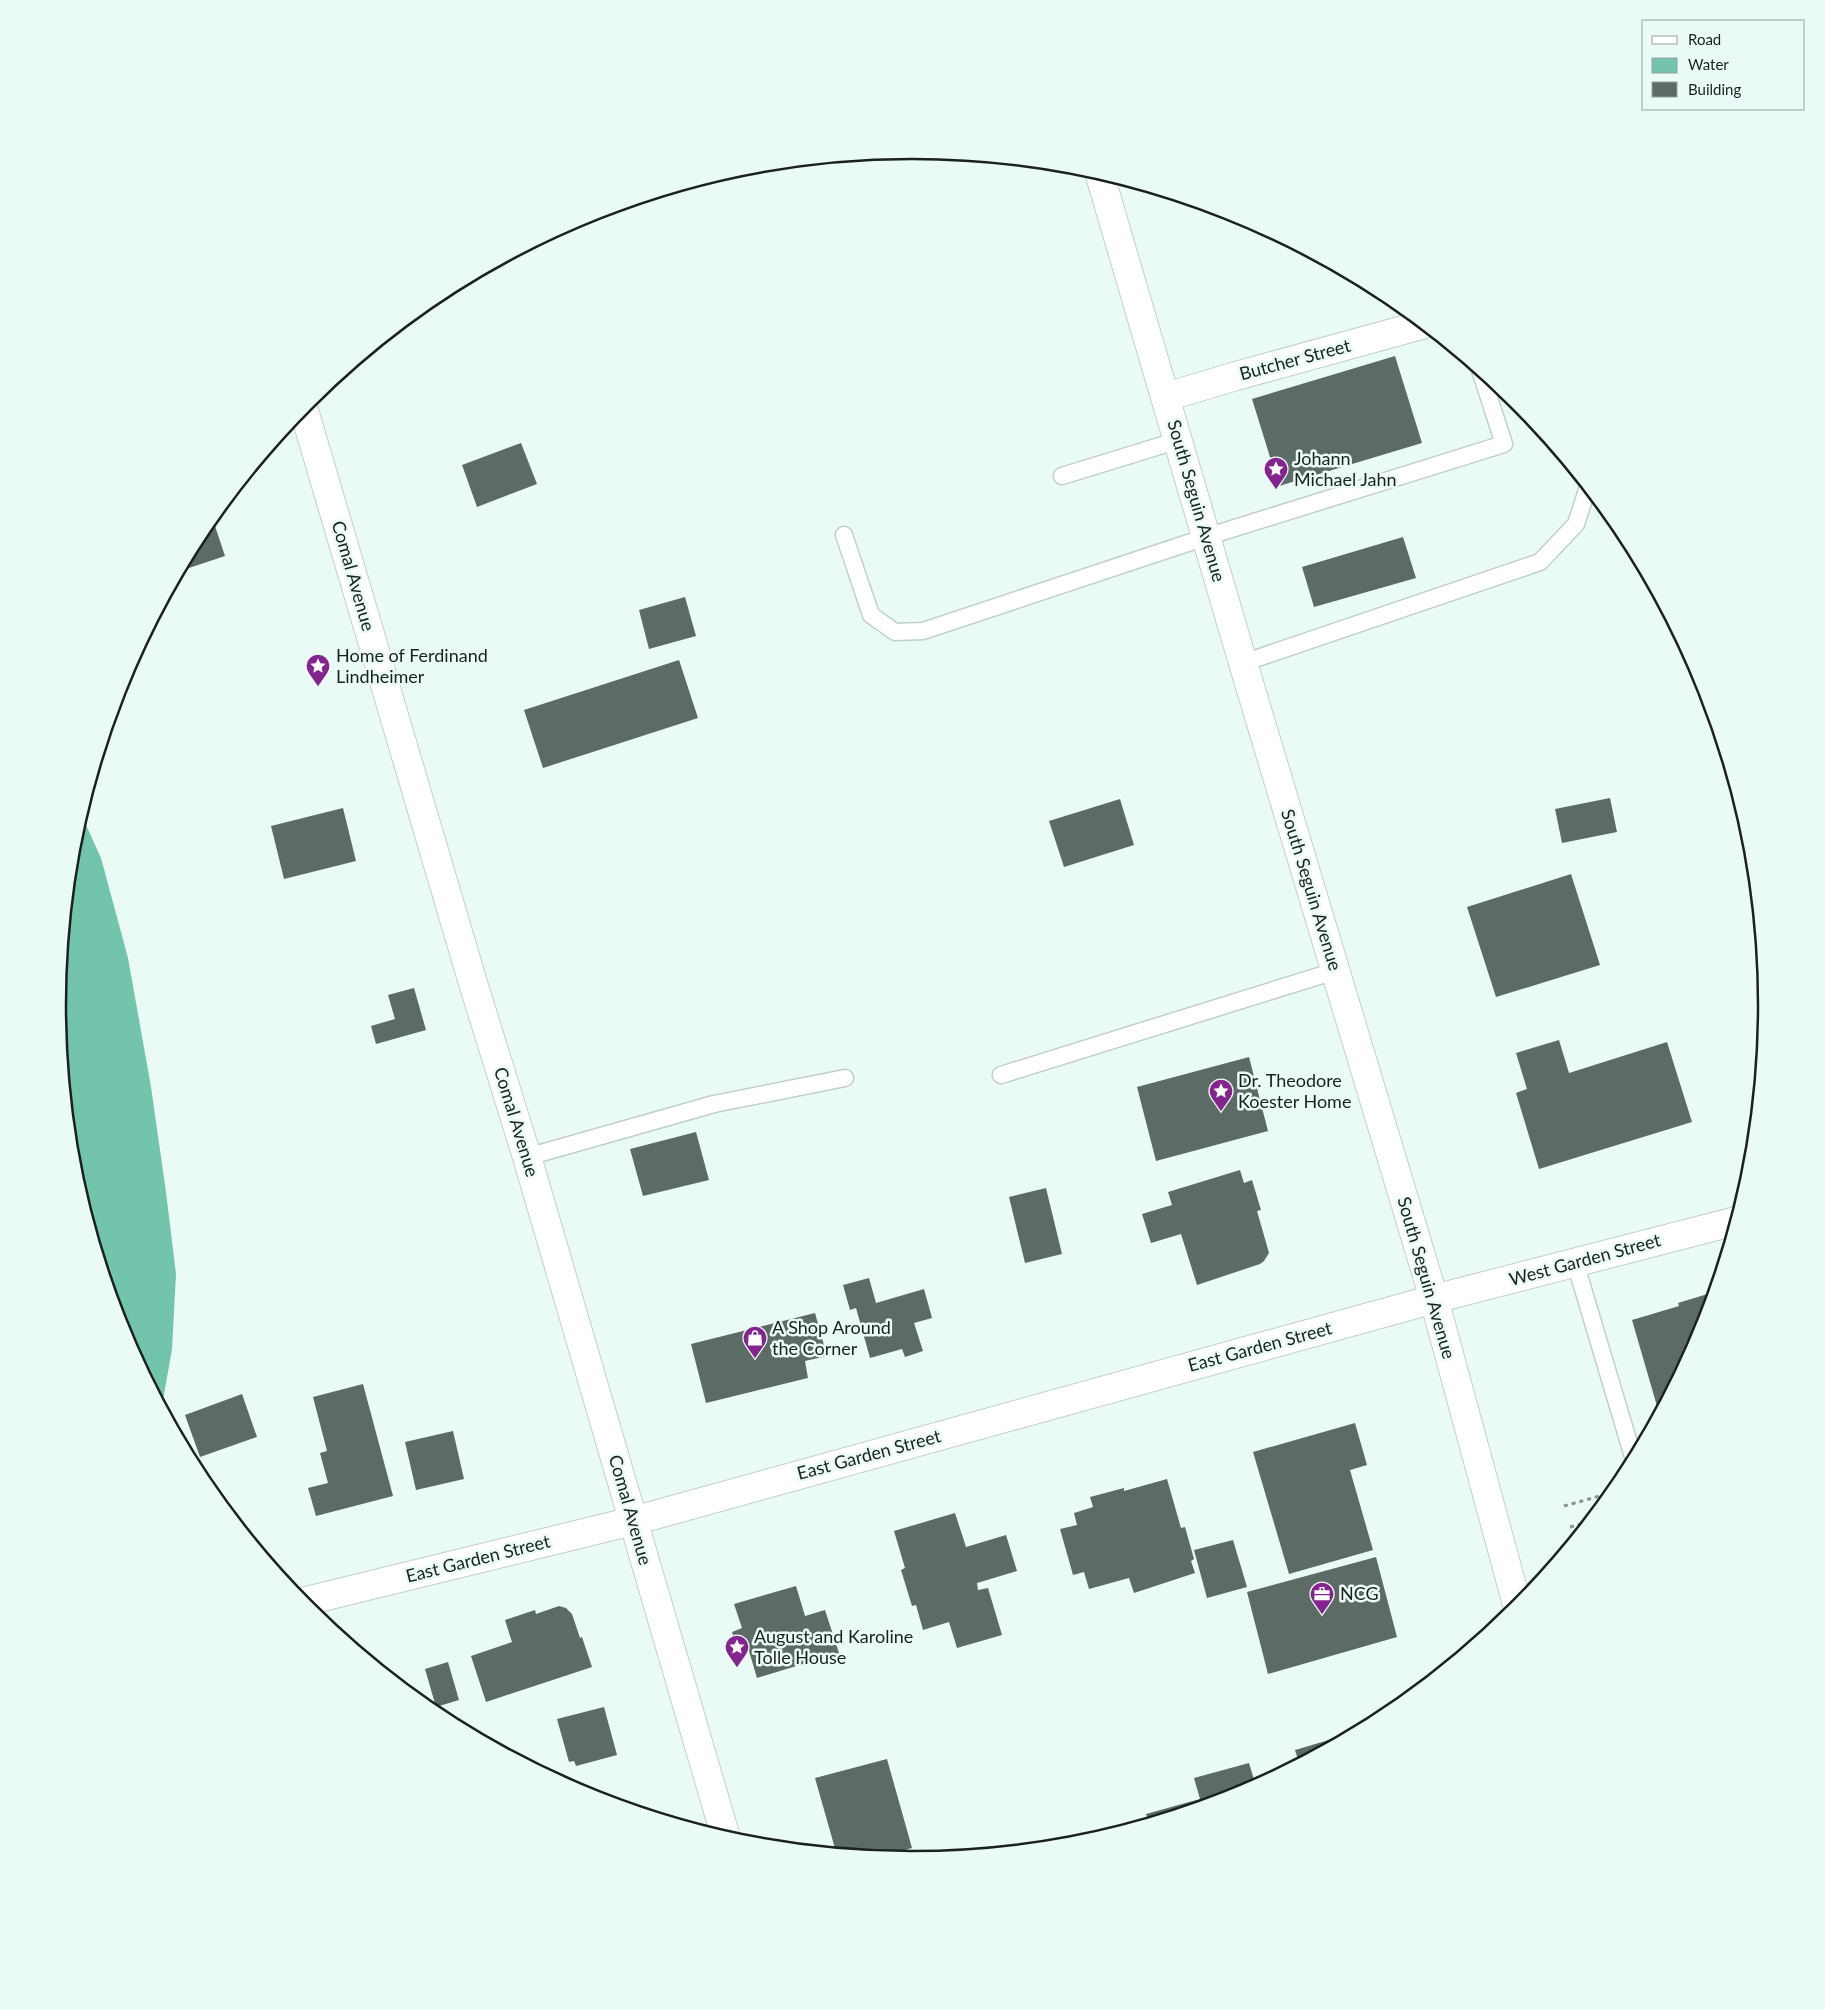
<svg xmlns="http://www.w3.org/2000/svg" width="1825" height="2010" font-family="Lato,sans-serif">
<rect width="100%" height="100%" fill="#eafaf4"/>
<!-- water -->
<path fill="#73c4ad" d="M 81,814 L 101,858 L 128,958 L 151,1087 L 166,1192 L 176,1274 L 172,1349 L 162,1406 L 122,1332 L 74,1172 L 58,1005 L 74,838 Z"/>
<!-- building -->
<path fill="#5d6b66" d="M 1313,254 L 1323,260 L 1316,262 Z
M 1395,356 L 1422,443 L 1279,486 L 1252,399 Z
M 521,443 L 537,484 L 477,507 L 462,465 Z
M 212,517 L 225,556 L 180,571 L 202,530 Z
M 1403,537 L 1416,578 L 1314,607 L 1302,567 Z
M 685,597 L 696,636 L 649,649 L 639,610 Z
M 679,660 L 698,718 L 543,768 L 524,710 Z
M 1610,798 L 1617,832 L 1562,843 L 1555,809 Z
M 1120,799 L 1134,845 L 1064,867 L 1049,821 Z
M 343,808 L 356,861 L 284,879 L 271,826 Z
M 1571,874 L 1600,965 L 1496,997 L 1467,907 Z
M 414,988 L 426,1030 L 376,1044 L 371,1026 L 395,1019 L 388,995 Z
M 1559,1040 L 1569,1073 L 1667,1042 L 1692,1122 L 1539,1169 L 1516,1093 L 1527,1089 L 1516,1053 Z
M 1249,1057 L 1268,1131 L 1156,1161 L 1137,1087 Z
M 696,1132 L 709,1180 L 643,1196 L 630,1149 Z
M 1240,1170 L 1244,1183 L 1252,1180 L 1261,1210 L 1257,1211 L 1269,1253 L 1264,1261 L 1260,1264 L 1197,1285 L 1181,1234 L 1151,1243 L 1142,1214 L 1172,1205 L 1168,1192 Z
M 1046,1188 L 1062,1254 L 1025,1263 L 1009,1197 Z
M 869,1278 L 876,1303 L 924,1289 L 932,1318 L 914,1323 L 923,1351 L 905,1357 L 902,1349 L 870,1358 L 856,1308 L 850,1310 L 843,1285 Z
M 1714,1292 L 1702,1332 L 1659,1413 L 1632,1320 L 1679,1306 L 1678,1303 Z
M 815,1313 L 827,1356 L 805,1361 L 808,1378 L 706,1403 L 691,1344 Z
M 363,1384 L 393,1496 L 316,1516 L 308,1488 L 328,1483 L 320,1453 L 327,1451 L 313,1397 Z
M 242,1394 L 257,1437 L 200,1457 L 185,1415 Z
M 1355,1423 L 1367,1465 L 1350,1470 L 1373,1550 L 1289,1574 L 1253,1452 Z
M 453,1431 L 464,1479 L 416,1490 L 405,1442 Z
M 1167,1479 L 1181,1528 L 1185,1527 L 1194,1559 L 1191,1561 L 1195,1573 L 1134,1593 L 1129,1578 L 1089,1589 L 1084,1572 L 1073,1575 L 1060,1529 L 1077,1525 L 1074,1513 L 1093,1507 L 1090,1497 L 1124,1488 L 1124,1491 Z
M 955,1513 L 966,1547 L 1006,1535 L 1017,1571 L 977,1583 L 978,1590 L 988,1588 L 1002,1635 L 957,1648 L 949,1622 L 923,1630 L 916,1605 L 912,1606 L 901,1570 L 905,1568 L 894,1531 Z
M 1233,1540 L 1247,1587 L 1207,1598 L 1194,1550 Z
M 1376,1557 L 1397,1637 L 1268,1674 L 1247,1592 Z
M 796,1586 L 805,1616 L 825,1610 L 839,1653 L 757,1678 L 749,1651 L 739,1654 L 732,1632 L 742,1628 L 734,1604 Z
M 559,1606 L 566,1608 L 572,1614 L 580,1638 L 582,1637 L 592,1667 L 486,1702 L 471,1656 L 512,1642 L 505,1620 L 535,1610 L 536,1614 Z
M 448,1662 L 459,1700 L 436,1707 L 425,1669 Z
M 604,1707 L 617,1755 L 576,1766 L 574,1761 L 569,1762 L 557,1719 Z
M 1356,1732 L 1356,1733 L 1299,1763 L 1295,1750 Z
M 887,1759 L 912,1848 L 881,1857 L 836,1852 L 815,1778 Z
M 1249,1763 L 1255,1783 L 1266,1781 L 1239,1795 L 1149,1823 L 1146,1814 L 1200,1799 L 1194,1778 Z"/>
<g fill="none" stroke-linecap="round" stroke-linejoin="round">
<defs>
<path id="service" d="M 1062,476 L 1179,440
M 844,535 L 871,615 L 895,632 L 923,631 L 1206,537 L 1504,444 L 1480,370
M 1243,663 L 1540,562 L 1576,524 L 1588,487
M 1001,1075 L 1335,971
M 527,1157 L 714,1104 L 845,1078
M 1575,1262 L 1634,1460"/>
<path id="minor" d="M 1166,397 L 1236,376 L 1425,324
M 303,407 L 473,983 L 527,1157 L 726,1838
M 1434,1299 L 1736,1221"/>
<path id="tertiary" d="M 302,1602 L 633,1521 L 1434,1299"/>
<path id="secondary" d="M 1099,172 L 1243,663 L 1434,1299 L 1518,1608"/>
</defs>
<!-- service casing -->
<use href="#service" stroke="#c1d0cb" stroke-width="19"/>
<!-- minor casing -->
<use href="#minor" stroke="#c1d0cb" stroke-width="30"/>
<!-- tertiary casing -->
<use href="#tertiary" stroke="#c1d0cb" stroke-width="30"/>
<!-- secondary casing -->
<use href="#secondary" stroke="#c1d0cb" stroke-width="30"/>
<!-- path -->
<path stroke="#88938f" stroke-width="3" stroke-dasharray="4 4" stroke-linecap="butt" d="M 1564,1506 L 1614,1492
M 1570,1527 L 1589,1522"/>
<!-- service -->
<use href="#service" stroke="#fff" stroke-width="16"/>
<!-- minor -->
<use href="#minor" stroke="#fff" stroke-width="28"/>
<!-- tertiary -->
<use href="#tertiary" stroke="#fff" stroke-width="28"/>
<!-- secondary -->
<use href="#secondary" stroke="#fff" stroke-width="28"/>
</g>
<!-- icons -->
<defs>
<symbol id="sight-pin" viewBox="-11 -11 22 30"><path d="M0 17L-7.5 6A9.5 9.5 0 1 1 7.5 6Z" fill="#84248f" stroke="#eafaf4"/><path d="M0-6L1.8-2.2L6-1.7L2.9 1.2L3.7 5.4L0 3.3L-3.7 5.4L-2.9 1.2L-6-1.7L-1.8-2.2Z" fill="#fff"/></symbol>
<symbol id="shop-pin" viewBox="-11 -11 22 30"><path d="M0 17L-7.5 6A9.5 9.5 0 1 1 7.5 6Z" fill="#84248f" stroke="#eafaf4"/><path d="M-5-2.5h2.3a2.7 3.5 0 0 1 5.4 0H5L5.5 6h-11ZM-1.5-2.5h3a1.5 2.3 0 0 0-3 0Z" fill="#fff"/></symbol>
<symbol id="office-pin" viewBox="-11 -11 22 30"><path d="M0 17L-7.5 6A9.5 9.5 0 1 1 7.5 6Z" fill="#84248f" stroke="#eafaf4"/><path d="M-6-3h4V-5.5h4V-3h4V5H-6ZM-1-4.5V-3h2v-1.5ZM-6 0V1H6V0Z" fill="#fff"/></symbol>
</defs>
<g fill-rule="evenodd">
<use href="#sight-pin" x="1262" y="455" width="28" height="38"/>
<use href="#sight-pin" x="304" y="652" width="28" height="38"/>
<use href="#sight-pin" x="1207" y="1077" width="28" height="38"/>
<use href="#shop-pin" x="741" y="1324" width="28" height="38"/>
<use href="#office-pin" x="1308" y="1580" width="28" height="38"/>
<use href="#sight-pin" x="723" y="1633" width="28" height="38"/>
</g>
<g text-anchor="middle" stroke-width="5" stroke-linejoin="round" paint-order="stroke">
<!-- street labels -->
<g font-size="18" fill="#1b211f" stroke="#eafaf4">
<text transform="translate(1295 360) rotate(-15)" y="6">Butcher Street</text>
<text transform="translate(1196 501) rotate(74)" y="6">South Seguin Avenue</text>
<text transform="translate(353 576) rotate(74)" y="6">Comal Avenue</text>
<text transform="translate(1311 890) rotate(73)" y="6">South Seguin Avenue</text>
<text transform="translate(516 1122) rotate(73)" y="6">Comal Avenue</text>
<text transform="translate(1585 1260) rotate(-15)" y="6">West Garden Street</text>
<text transform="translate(1426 1278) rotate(74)" y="6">South Seguin Avenue</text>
<text transform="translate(1260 1347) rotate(-15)" y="6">East Garden Street</text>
<text transform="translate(869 1455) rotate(-15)" y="6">East Garden Street</text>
<text transform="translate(630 1510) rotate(74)" y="6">Comal Avenue</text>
<text transform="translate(478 1559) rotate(-14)" y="6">East Garden Street</text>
</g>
<!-- poi labels -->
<g font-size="18" fill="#1b211f" stroke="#eafaf4" text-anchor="start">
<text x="1294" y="465">Johann<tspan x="1294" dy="21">Michael Jahn</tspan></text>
<text x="336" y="662">Home of Ferdinand<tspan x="336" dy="21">Lindheimer</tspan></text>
<text x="1238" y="1087">Dr. Theodore<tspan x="1238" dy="21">Koester Home</tspan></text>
<text x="772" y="1334">A Shop Around<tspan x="772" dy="21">the Corner</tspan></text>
<text x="1340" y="1600">NCG</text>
<text x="754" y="1643">August and Karoline<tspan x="754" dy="21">Tolle House</tspan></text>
</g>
</g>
<!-- crop -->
<path d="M0 0H1825V2010H0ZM66 1005a846 846 0 1 1 1692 0a846 846 0 1 1-1692 0Z" fill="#eafaf4" fill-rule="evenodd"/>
<path fill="none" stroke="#1b211f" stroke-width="2.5" d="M66 1005a846 846 0 1 1 1692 0a846 846 0 1 1-1692 0Z"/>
<!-- legend -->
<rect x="1642" y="20" width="162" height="90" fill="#eafaf4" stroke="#97a39f"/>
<rect x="1652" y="36" width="25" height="8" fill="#ffffff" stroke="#97a39f"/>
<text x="1688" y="45" font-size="15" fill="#1b211f">Road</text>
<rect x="1652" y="58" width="25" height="15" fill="#73c4ad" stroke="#97a39f"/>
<text x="1688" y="70" font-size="15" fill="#1b211f">Water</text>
<rect x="1652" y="82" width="25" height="15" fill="#5d6b66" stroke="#97a39f"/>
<text x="1688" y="95" font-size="15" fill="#1b211f">Building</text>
</svg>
